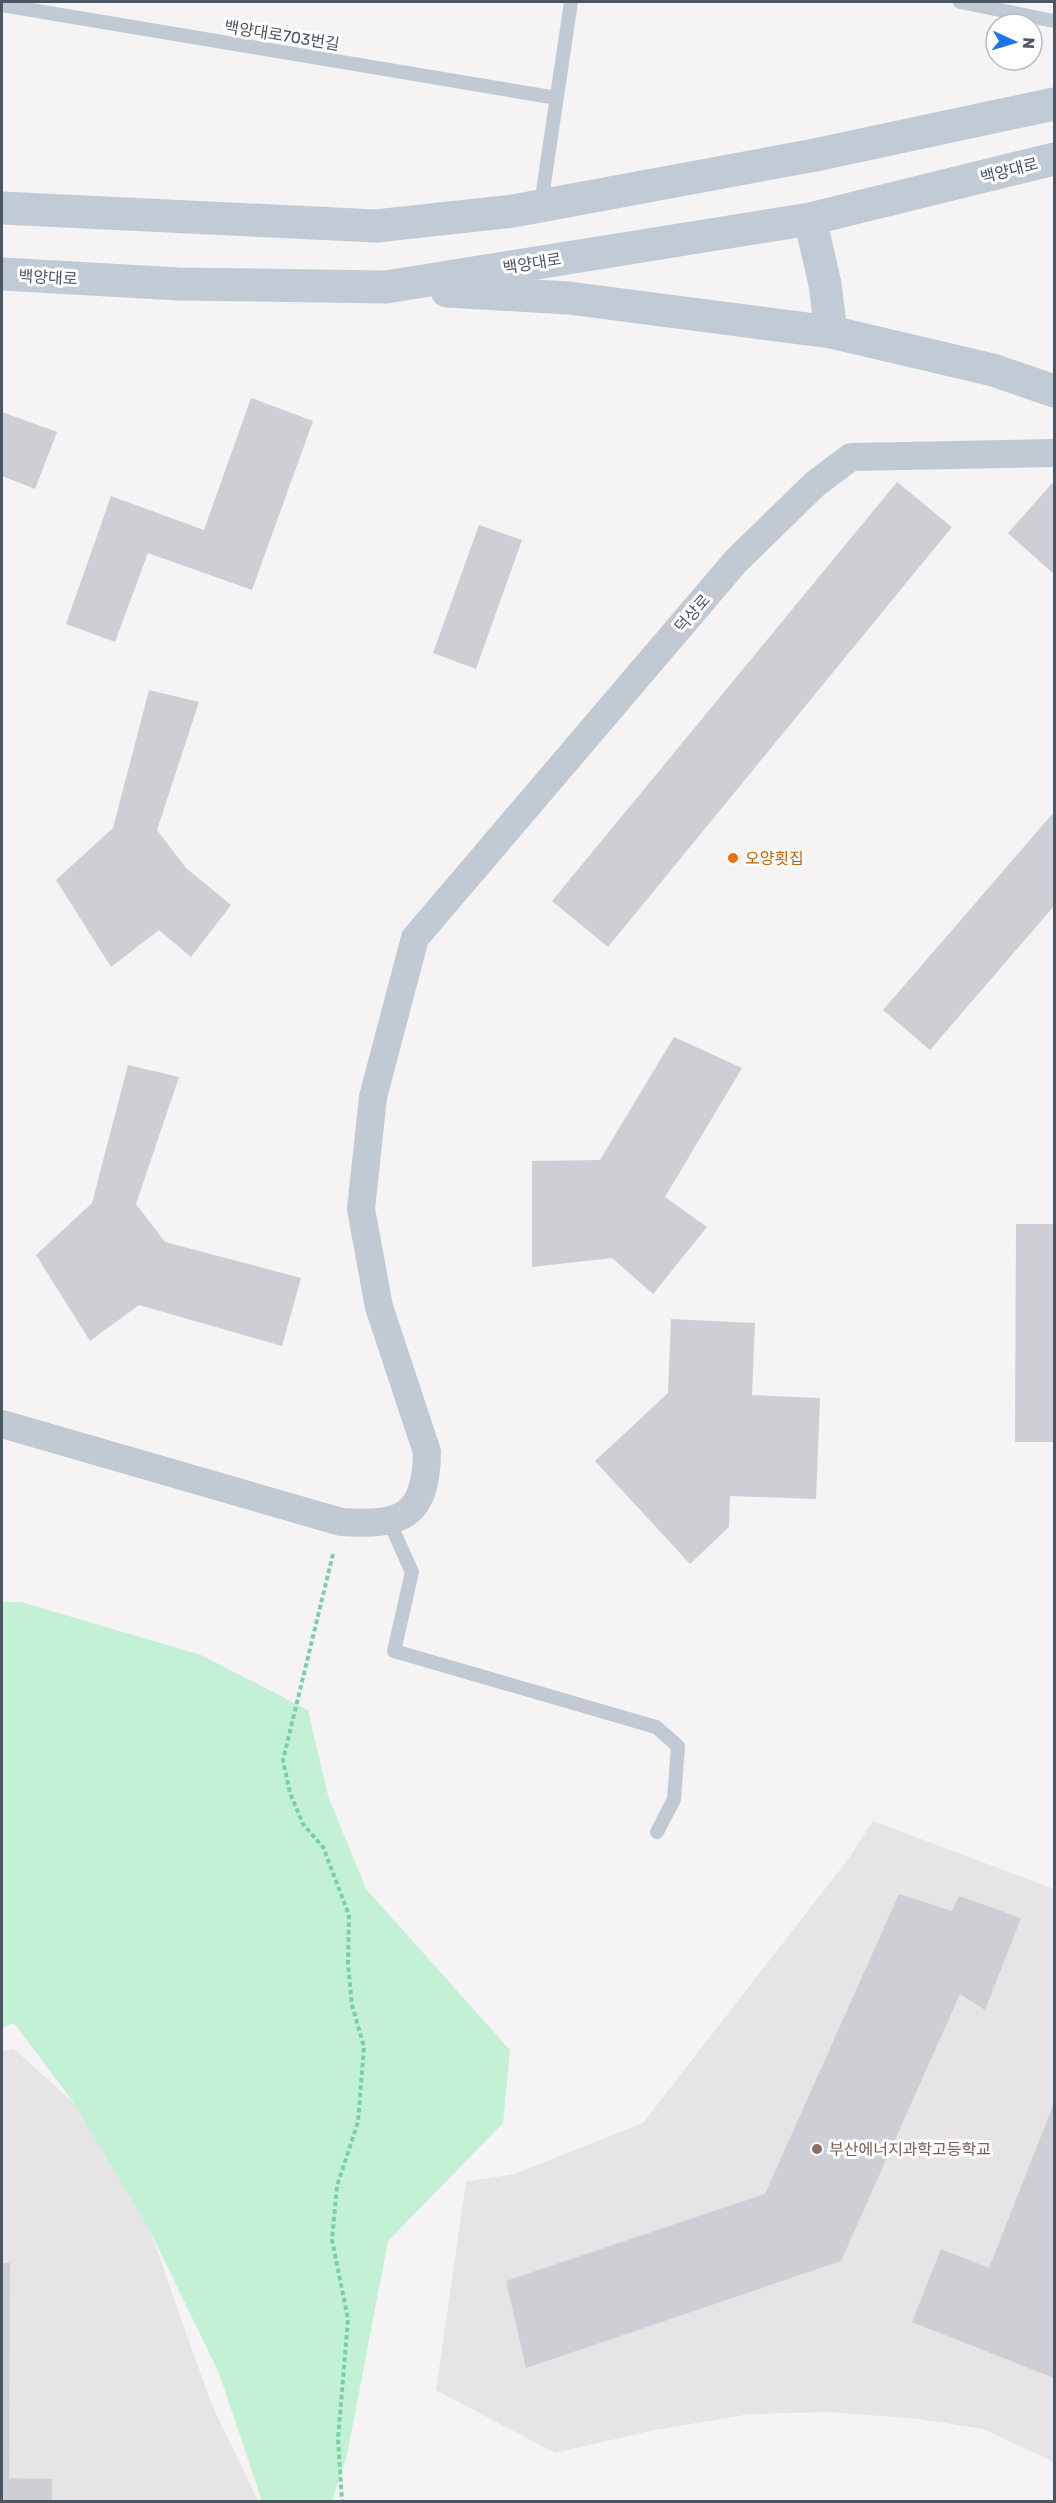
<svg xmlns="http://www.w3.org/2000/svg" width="1056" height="2503" font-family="Rubik,'Noto Sans KR',sans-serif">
<rect width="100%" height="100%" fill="#f5f3f3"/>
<!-- education -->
<path fill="#e6e4e5" d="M 873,1821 L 1054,1889 L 1054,2462 L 983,2429 L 920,2419 L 829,2412 L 750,2414 L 654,2430 L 555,2453 L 436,2390 L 466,2182 L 514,2174 L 643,2123 L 849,1858 Z
M 14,2049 L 74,2103 L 149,2228 L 211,2403 L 258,2501 L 2,2502 L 2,2051 Z"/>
<!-- green -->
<path fill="#c3f1d5" d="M 2,1602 L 21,1602 L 201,1655 L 308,1710 L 328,1796 L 366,1889 L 510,2050 L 503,2123 L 388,2241 L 347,2455 L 332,2501 L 262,2501 L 219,2373 L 149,2229 L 74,2103 L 14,2023 L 2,2028 Z"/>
<!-- building -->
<path fill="#cdcfd5" d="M 251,398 L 313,421 L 252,590 L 148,553 L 115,642 L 66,624 L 111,496 L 204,530 Z
M 2,412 L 57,432 L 35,489 L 2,476 Z
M 1054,481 L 1054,574 L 1008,533 Z
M 897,482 L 952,527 L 608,947 L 552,901 Z
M 479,525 L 522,540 L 476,669 L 433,653 Z
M 149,690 L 199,702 L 157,830 L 186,868 L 231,905 L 191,957 L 159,930 L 111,967 L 56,880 L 113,828 Z
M 1054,812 L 1054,906 L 930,1050 L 883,1010 Z
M 674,1037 L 742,1068 L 665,1197 L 707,1227 L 653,1294 L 612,1258 L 532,1267 L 532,1161 L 600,1160 Z
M 128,1065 L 179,1077 L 136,1204 L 165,1242 L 301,1278 L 282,1346 L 139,1305 L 90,1341 L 36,1255 L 92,1203 Z
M 1016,1224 L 1054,1224 L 1054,1442 L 1015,1442 Z
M 671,1319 L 755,1323 L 752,1395 L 820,1398 L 816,1499 L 730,1496 L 729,1527 L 690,1564 L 595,1461 L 668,1393 Z
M 899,1894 L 952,1911 L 959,1896 L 1021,1918 L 985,2010 L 960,1994 L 841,2261 L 526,2368 L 506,2281 L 765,2194 Z
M 1054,2103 L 1054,2378 L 912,2322 L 941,2249 L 989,2268 Z
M 2,2263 L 10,2263 L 9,2478 L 52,2479 L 52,2502 L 2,2502 Z"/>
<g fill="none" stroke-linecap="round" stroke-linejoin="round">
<!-- path -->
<path stroke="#7ad0a6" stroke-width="4" stroke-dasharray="4.5 3" stroke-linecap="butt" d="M 333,1554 L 283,1760 L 290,1793 L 303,1824 L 323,1847 L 349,1915 L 348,1964 L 352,2005 L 364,2047 L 358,2122 L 337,2186 L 332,2240 L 348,2319 L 338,2439 L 342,2502"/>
<!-- service -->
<path stroke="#c1cad2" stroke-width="14" d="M 960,2 L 1054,21
M 2,5 L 557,98
M 541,204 L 571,2
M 389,1521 L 412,1572 L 394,1651 L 656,1727 L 678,1746 L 674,1799 L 657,1832"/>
<!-- minor -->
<path stroke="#c1cad2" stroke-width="28" d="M 2,1424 L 341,1522 C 402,1526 426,1517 427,1452 L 379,1307 L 361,1209 L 373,1097 L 415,938 L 736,561 L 815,484 L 851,457 L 1054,453"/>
<!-- secondary -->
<path stroke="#c1cbd6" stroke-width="33" d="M 2,208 L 376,226 L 513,211 L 815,155 L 1054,104
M 810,219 L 825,284 L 831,332 L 993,370 L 1054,391
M 2,274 L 179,284 L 386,287 L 810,219 L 1054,159
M 447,291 L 569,298 L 831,332"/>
</g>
<!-- markers -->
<circle fill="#e8710a" stroke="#fff" stroke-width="2" cx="733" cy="858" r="6"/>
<circle fill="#8d6e63" stroke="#fff" stroke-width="2" cx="817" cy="2149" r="6"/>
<g text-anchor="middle" stroke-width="6" stroke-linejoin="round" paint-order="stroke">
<!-- street labels -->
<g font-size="16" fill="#4a5661" stroke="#fff">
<text transform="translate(282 35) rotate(9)" y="6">백양대로703번길</text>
<text transform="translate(1009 170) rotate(-14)" y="6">백양대로</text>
<text transform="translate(532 263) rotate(-9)" y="6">백양대로</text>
<text transform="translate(48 277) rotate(3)" y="6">백양대로</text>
<text transform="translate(692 613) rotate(-49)" y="6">덕상로</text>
</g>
<!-- food labels -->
<g font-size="16" fill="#c56008" stroke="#fff" text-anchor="start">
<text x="745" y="864">오양횟집</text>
</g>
<!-- education labels -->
<g font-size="16" fill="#785e54" stroke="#fff" text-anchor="start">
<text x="829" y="2155">부산에너지과학고등학교</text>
</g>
</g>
<!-- border -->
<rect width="1056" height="2503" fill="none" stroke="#4a5661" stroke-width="6"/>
<!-- north arrow -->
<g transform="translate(1014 42) rotate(94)"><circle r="28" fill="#ffffff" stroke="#b7bbc0" stroke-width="1.5"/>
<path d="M0-4.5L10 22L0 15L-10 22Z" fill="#1a73e8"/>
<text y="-9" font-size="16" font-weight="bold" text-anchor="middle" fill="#4a5661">N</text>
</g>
</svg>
